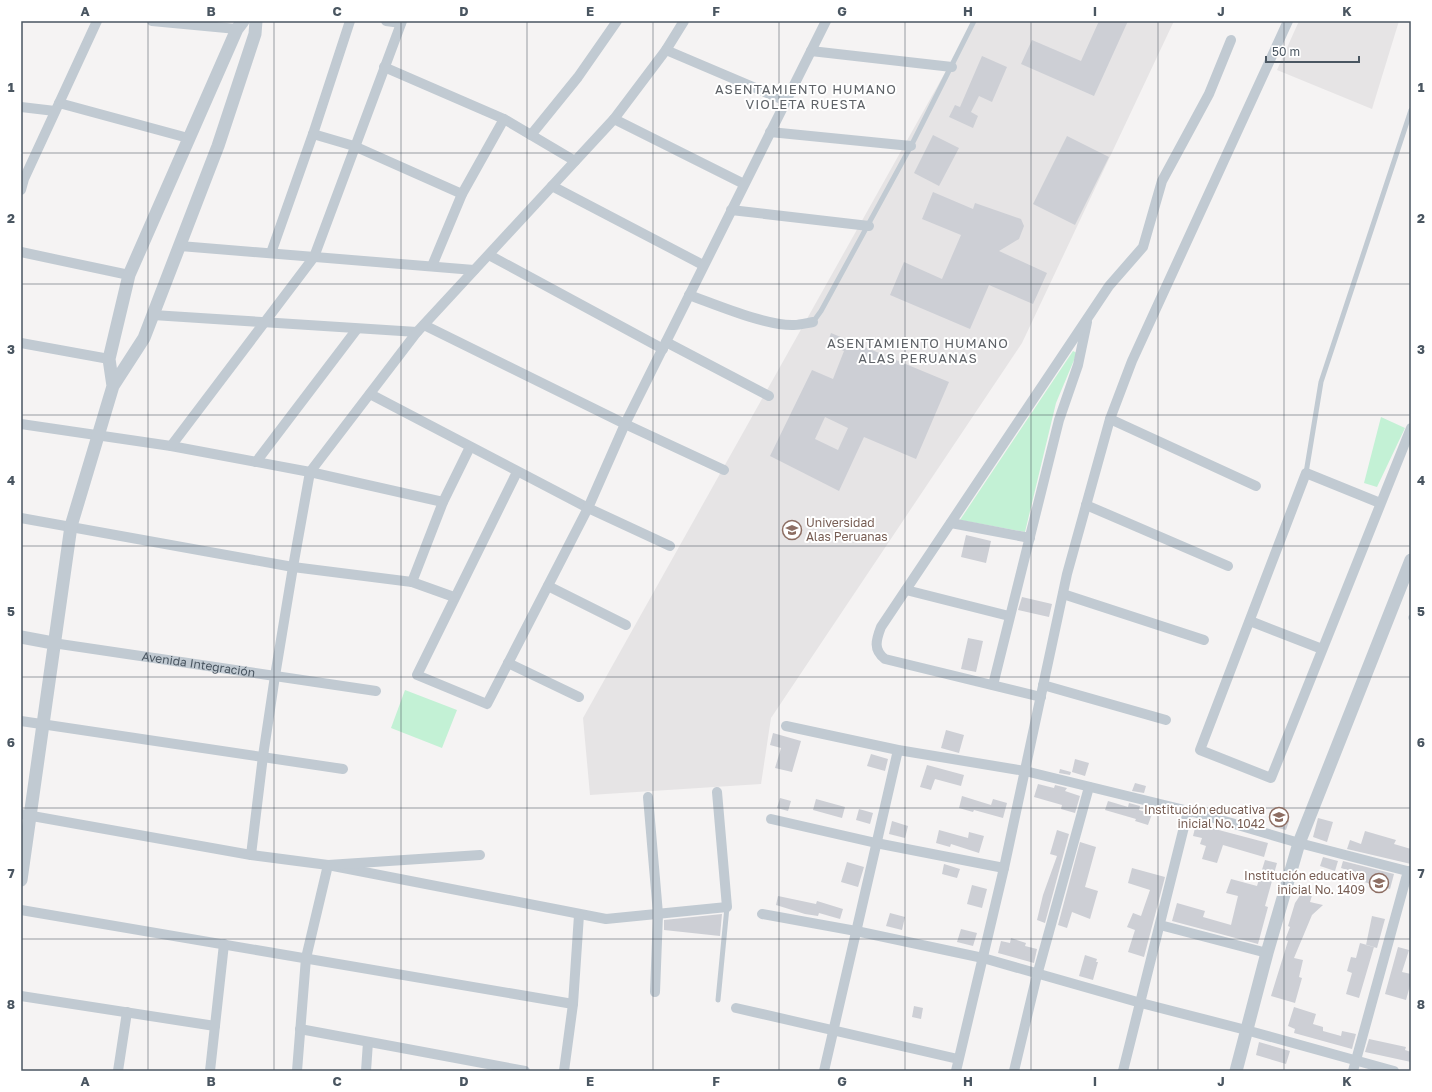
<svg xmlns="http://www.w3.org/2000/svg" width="1432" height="1092" font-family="'Golos Text',sans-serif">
<rect width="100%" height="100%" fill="#f5f3f3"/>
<!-- education -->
<path fill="#e6e4e5" d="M 974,21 L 1174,21 L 1022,343 L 771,718 L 761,784 L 590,795 L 583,718 Z
M 1299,21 L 1399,21 L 1372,109 L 1277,70 Z"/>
<!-- green -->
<path fill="#c3f1d5" d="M 1073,351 L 1077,353 L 1056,403 L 1025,532 L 960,520 Z
M 1381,417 L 1405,428 L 1377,487 L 1364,483 Z
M 405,690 L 457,710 L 442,748 L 391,728 Z"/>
<!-- building -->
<path fill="#cdcfd5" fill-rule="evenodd" d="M 1099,21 L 1128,21 L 1094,96 L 1021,64 L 1032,40 L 1081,61 Z
M 982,56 L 1007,67 L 992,102 L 979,96 L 971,112 L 978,116 L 973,128 L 949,117 L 955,105 L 960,107 Z
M 933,135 L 959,148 L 939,186 L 914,173 Z
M 1067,136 L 1109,157 L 1075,225 L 1033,204 Z
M 933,192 L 973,209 L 975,203 L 1021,219 L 1024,226 L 1019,239 L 999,251 L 1047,273 L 1033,304 L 989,285 L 970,329 L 890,295 L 904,262 L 942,279 L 961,235 L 922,219 Z
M 831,333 L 949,382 L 916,459 L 864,437 L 839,491 L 770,456 L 812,370 L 833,379 L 844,351 L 827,344 ZM 825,417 L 848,428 L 838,450 L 815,439 Z
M 966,535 L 991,541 L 986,563 L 961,557 Z
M 1022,597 L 1052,604 L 1049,617 L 1018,610 Z
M 968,638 L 983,641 L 976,672 L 961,669 Z
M 946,730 L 964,735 L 959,753 L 941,748 Z
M 773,733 L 801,741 L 792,772 L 775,768 L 781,748 L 770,745 Z
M 871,754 L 888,759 L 885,771 L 867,766 Z
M 1075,759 L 1089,763 L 1085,776 L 1072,772 Z
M 927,765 L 964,775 L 961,786 L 935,779 L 931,790 L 920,787 Z
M 1060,769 L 1071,772 L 1070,775 L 1059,773 Z
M 1135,783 L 1146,786 L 1144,793 L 1132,791 Z
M 1038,784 L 1054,788 L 1055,785 L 1067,788 L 1065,791 L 1080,796 L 1075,813 L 1061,809 L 1062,805 L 1034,797 Z
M 962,796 L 991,805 L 993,799 L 1007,803 L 1003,818 L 974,810 L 973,812 L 959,808 Z
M 780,798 L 791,801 L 788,811 L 777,808 Z
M 816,799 L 845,807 L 842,818 L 813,810 Z
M 1108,801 L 1128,807 L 1129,803 L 1140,806 L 1139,810 L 1152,814 L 1148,825 L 1135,821 L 1136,819 L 1105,810 Z
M 859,809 L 873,813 L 870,824 L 856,820 Z
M 1277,818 L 1289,821 L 1286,830 L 1274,827 Z
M 1318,818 L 1333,822 L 1327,842 L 1313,837 Z
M 892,821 L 908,826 L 905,838 L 889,834 Z
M 1196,824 L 1268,843 L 1264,857 L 1223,845 L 1217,863 L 1202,859 L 1206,846 L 1200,844 L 1202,838 L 1193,836 Z
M 939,830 L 968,838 L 969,832 L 984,836 L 979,853 L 951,844 L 950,847 L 936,843 Z
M 1057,830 L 1069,834 L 1045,923 L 1037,920 L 1043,895 L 1057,856 L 1050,854 Z
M 1365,831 L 1396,840 L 1394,844 L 1411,849 L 1411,864 L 1347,849 L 1350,840 L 1361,844 Z
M 1080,842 L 1096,847 L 1085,887 L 1098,891 L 1090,919 L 1072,912 L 1067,928 L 1058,925 Z
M 1323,857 L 1338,861 L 1335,871 L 1320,866 Z
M 1265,860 L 1277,863 L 1265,906 L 1268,907 L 1258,944 L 1172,921 L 1177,903 L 1205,911 L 1203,917 L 1231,925 L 1238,896 L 1226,893 L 1231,879 L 1257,886 Z
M 1343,861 L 1394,874 L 1390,889 L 1364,882 L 1365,876 L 1341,868 Z
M 847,862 L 864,867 L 858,887 L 841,882 Z
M 944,864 L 960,869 L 957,878 L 942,874 Z
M 1132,868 L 1165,877 L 1144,957 L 1128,952 L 1135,930 L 1127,927 L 1133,913 L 1141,916 L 1150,890 L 1128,883 Z
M 972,885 L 987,889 L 982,908 L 967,904 Z
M 1302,889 L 1313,892 L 1310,902 L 1323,905 L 1312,915 L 1294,958 L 1303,960 L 1299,977 L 1302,978 L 1295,1003 L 1271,996 L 1288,941 L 1285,940 L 1290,927 L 1288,926 L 1295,903 L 1299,897 Z
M 778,896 L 816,904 L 817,901 L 843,909 L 840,919 L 819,913 L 818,916 L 805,914 L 776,905 Z
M 890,913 L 905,917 L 902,930 L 886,926 Z
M 722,914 L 720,936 L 664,930 L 664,920 Z
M 1372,916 L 1385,919 L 1377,948 L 1366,945 Z
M 961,929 L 977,933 L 973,946 L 957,942 Z
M 1011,938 L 1026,943 L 1025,946 L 1037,949 L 1034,963 L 998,953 L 1001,941 L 1010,943 Z
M 1360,943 L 1374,947 L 1359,998 L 1346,994 L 1352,973 L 1347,971 L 1351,957 L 1356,958 Z
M 1398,947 L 1409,950 L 1402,972 L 1411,974 L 1411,982 L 1406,1000 L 1385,994 Z
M 1085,955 L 1097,959 L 1096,962 L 1098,962 L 1093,980 L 1079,976 Z
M 914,1006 L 923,1008 L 921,1019 L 912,1017 Z
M 1294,1007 L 1316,1014 L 1313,1024 L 1323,1027 L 1323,1031 L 1341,1036 L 1342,1031 L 1356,1034 L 1352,1049 L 1294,1033 L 1295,1029 L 1288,1026 Z
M 1369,1039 L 1406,1047 L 1405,1050 L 1411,1052 L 1411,1062 L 1365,1052 Z
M 1259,1042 L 1290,1051 L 1286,1064 L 1256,1055 Z"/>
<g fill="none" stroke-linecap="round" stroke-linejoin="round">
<!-- service -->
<path stroke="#c1cad2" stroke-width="5" d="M 813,322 L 821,311 L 911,146 L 974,21
M 1306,473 L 1321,382 L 1411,110
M 1411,617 L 1411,618
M 718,1000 L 727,907"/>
<!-- minor -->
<g stroke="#c1cad2" stroke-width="10">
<path d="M 152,21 L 237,29"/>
<path d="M 386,21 L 401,23"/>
<path d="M 666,50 L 786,101"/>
<path d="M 811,51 L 952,67"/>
<path d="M 384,67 L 504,119 L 575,161"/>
<path d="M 59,103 L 188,138"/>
<path d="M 21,107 L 55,111"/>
<path d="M 614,119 L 744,184"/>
<path d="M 770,132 L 911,146"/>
<path d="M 313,134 L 354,146 L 462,194"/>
<path d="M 531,135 L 578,77 L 617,21"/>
<path d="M 552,186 L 703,265"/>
<path d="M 21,190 L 24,179 L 97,21"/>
<path d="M 731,210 L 869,226"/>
<path d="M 180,246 L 474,270"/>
<path d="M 21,252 L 129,275"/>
<path d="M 271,253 L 313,134 L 350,21"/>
<path d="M 489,255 L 663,349"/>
<path d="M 432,266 L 462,194 L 504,119"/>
<path d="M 689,295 C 717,305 766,326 794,325 C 800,325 807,323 813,322"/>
<path d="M 153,315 L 417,332"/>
<path d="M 424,325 L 625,424 L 724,470"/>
<path d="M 666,342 L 769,396"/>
<path d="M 21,343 L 109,359"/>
<path d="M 370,394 L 588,508 L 670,546"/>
<path d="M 1110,419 L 1256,486"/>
<path d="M 21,424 L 171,446 L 310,472 L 443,502"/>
<path d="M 171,446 L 314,257 L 402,21"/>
<path d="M 256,462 L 357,329"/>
<path d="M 517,472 L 417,675 L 487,704 L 588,508 L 625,424 L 826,21"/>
<path d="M 1380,503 L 1306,473 L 1200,750 L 1271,778 L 1411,428"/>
<path d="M 1086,505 L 1228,566"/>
<path d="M 21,518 L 293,567 L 412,582 L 454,597"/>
<path d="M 951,523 L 1030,538"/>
<path d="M 412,582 L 443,502 L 470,447"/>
<path d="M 548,586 L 626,625"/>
<path d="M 906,590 L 1009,616"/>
<path d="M 1063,594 L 1204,640"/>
<path d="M 1250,621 L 1322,649"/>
<path id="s1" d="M 53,643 L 376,691"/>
<path d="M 508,663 L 579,697"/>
<path d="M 993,685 L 1059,420 L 1078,365 L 1087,322"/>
<path d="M 1043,685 L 1166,720"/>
<path d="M 1041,697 L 885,659 C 873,650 876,640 881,627 L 1109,286 L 1143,247 L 1162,181 L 1209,94 L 1231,40"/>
<path d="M 21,721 L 343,769"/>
<path d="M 786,726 L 898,750 L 1025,771 L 1197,813 L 1299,843 L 1411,872"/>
<path d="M 648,797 L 658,914 L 655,992"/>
<path d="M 21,814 L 251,855 L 328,865 L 606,919 L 727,907 L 717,792"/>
<path d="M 771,819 L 876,843 L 1004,868"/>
<path d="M 251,855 L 263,756 L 275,676 L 293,567 L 310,472 L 417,332 L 614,119 L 666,50 L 684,21"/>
<path d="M 21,910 L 573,1004"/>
<path d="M 762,914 L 856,931 L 983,958 L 1141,1003 L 1246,1030 L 1394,1071"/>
<path d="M 1160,925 L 1267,953"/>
<path d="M 21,996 L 215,1026"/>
<path d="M 736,1008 L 958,1059"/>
<path d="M 300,1029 L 525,1071"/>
<path d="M 118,1071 L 127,1012"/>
<path d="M 210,1071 L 224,944"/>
<path d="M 297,1071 L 306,958 L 328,865 L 480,855"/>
<path d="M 366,1071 L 368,1042"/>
<path d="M 564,1071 L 573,1004 L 579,915"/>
<path d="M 824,1071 L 898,750"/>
<path d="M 956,1071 L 1004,868 L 1067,574 L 1110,419 L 1132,361 L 1288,21"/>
<path d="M 1014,1071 L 1036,979 L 1089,787"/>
<path d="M 1123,1071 L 1188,811"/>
<path d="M 1353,1071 L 1408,871"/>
</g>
<!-- tertiary -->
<path stroke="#c1cad2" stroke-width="13" d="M 113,386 L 109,359 L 129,275 L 237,29 L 243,21
M 21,637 L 53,643
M 21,880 L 71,526 L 113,386 L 144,338 L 218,146 L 255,34 L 256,21
M 1236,1071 L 1267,953 L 1299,843 L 1411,560"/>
</g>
<!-- grid -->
<path fill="none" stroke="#4a5661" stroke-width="1" stroke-opacity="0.55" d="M 148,21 L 148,1071M 274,21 L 274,1071M 401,21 L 401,1071M 527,21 L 527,1071M 653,21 L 653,1071M 779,21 L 779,1071M 905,21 L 905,1071M 1031,21 L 1031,1071M 1158,21 L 1158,1071M 1284,21 L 1284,1071M 21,153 L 1411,153M 21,284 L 1411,284M 21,415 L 1411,415M 21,546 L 1411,546M 21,677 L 1411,677M 21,808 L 1411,808M 21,939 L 1411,939"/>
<!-- icons -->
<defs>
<symbol id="university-ring" viewBox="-11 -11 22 22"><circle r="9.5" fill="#fff" stroke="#8d6e63" stroke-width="1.5"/><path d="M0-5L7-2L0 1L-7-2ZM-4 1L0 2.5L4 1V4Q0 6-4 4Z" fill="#8d6e63"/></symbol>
<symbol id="school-ring" viewBox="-11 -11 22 22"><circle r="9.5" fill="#fff" stroke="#8d6e63" stroke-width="1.5"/><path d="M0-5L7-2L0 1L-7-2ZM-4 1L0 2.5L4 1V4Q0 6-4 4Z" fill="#8d6e63"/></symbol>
</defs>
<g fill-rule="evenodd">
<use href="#university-ring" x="781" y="519" width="22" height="22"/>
<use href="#school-ring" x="1268" y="806" width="22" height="22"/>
<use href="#school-ring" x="1368" y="872" width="22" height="22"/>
</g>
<g text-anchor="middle" stroke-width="4" stroke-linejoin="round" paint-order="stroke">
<!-- education labels -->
<g font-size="12" fill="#785e54" stroke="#fff" text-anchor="end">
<text x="806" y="527" text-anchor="start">Universidad<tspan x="806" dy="14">Alas Peruanas</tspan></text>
<text x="1265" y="814">Institución educativa<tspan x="1265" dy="14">inicial No. 1042</tspan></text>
<text x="1365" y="880">Institución educativa<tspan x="1365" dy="14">inicial No. 1409</tspan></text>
</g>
<!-- street labels -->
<g font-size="12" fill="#4a5661" stroke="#fff">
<text dy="4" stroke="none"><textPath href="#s1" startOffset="147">Avenida Integración</textPath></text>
</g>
<!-- neighbourhood labels -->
<g font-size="13" letter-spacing="1" fill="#5f6368" stroke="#fff">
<text x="806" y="94">ASENTAMIENTO HUMANO<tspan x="806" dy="15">VIOLETA RUESTA</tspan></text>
<text x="918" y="348">ASENTAMIENTO HUMANO<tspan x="918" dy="15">ALAS PERUANAS</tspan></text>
</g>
</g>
<!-- border -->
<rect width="1432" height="1092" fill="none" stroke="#ffffff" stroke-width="44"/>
<!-- scale -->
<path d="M1266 56v6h93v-6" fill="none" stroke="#4a5661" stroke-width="2"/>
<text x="1272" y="56" font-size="12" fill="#4a5661" stroke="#ffffff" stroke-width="3" paint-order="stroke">50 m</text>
<rect x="22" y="22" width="1388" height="1048" fill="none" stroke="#4a5661" stroke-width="1.5"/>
<g font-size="13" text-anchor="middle" font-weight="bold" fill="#4a5661">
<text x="85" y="16">A</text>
<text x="211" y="16">B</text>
<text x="337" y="16">C</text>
<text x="464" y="16">D</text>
<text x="590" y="16">E</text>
<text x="716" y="16">F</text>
<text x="842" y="16">G</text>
<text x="968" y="16">H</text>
<text x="1095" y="16">I</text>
<text x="1221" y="16">J</text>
<text x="1347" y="16">K</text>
<text x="11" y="92">1</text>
<text x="1421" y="92">1</text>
<text x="11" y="223">2</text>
<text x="1421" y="223">2</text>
<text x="11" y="354">3</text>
<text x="1421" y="354">3</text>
<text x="11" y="485">4</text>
<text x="1421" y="485">4</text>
<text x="11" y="616">5</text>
<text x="1421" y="616">5</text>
<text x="11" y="747">6</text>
<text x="1421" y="747">6</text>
<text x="11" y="878">7</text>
<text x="1421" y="878">7</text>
<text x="11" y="1009">8</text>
<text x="1421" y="1009">8</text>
<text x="85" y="1086">A</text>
<text x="211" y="1086">B</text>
<text x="337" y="1086">C</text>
<text x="464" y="1086">D</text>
<text x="590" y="1086">E</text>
<text x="716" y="1086">F</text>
<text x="842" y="1086">G</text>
<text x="968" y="1086">H</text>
<text x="1095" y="1086">I</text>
<text x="1221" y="1086">J</text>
<text x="1347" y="1086">K</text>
</g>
</svg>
